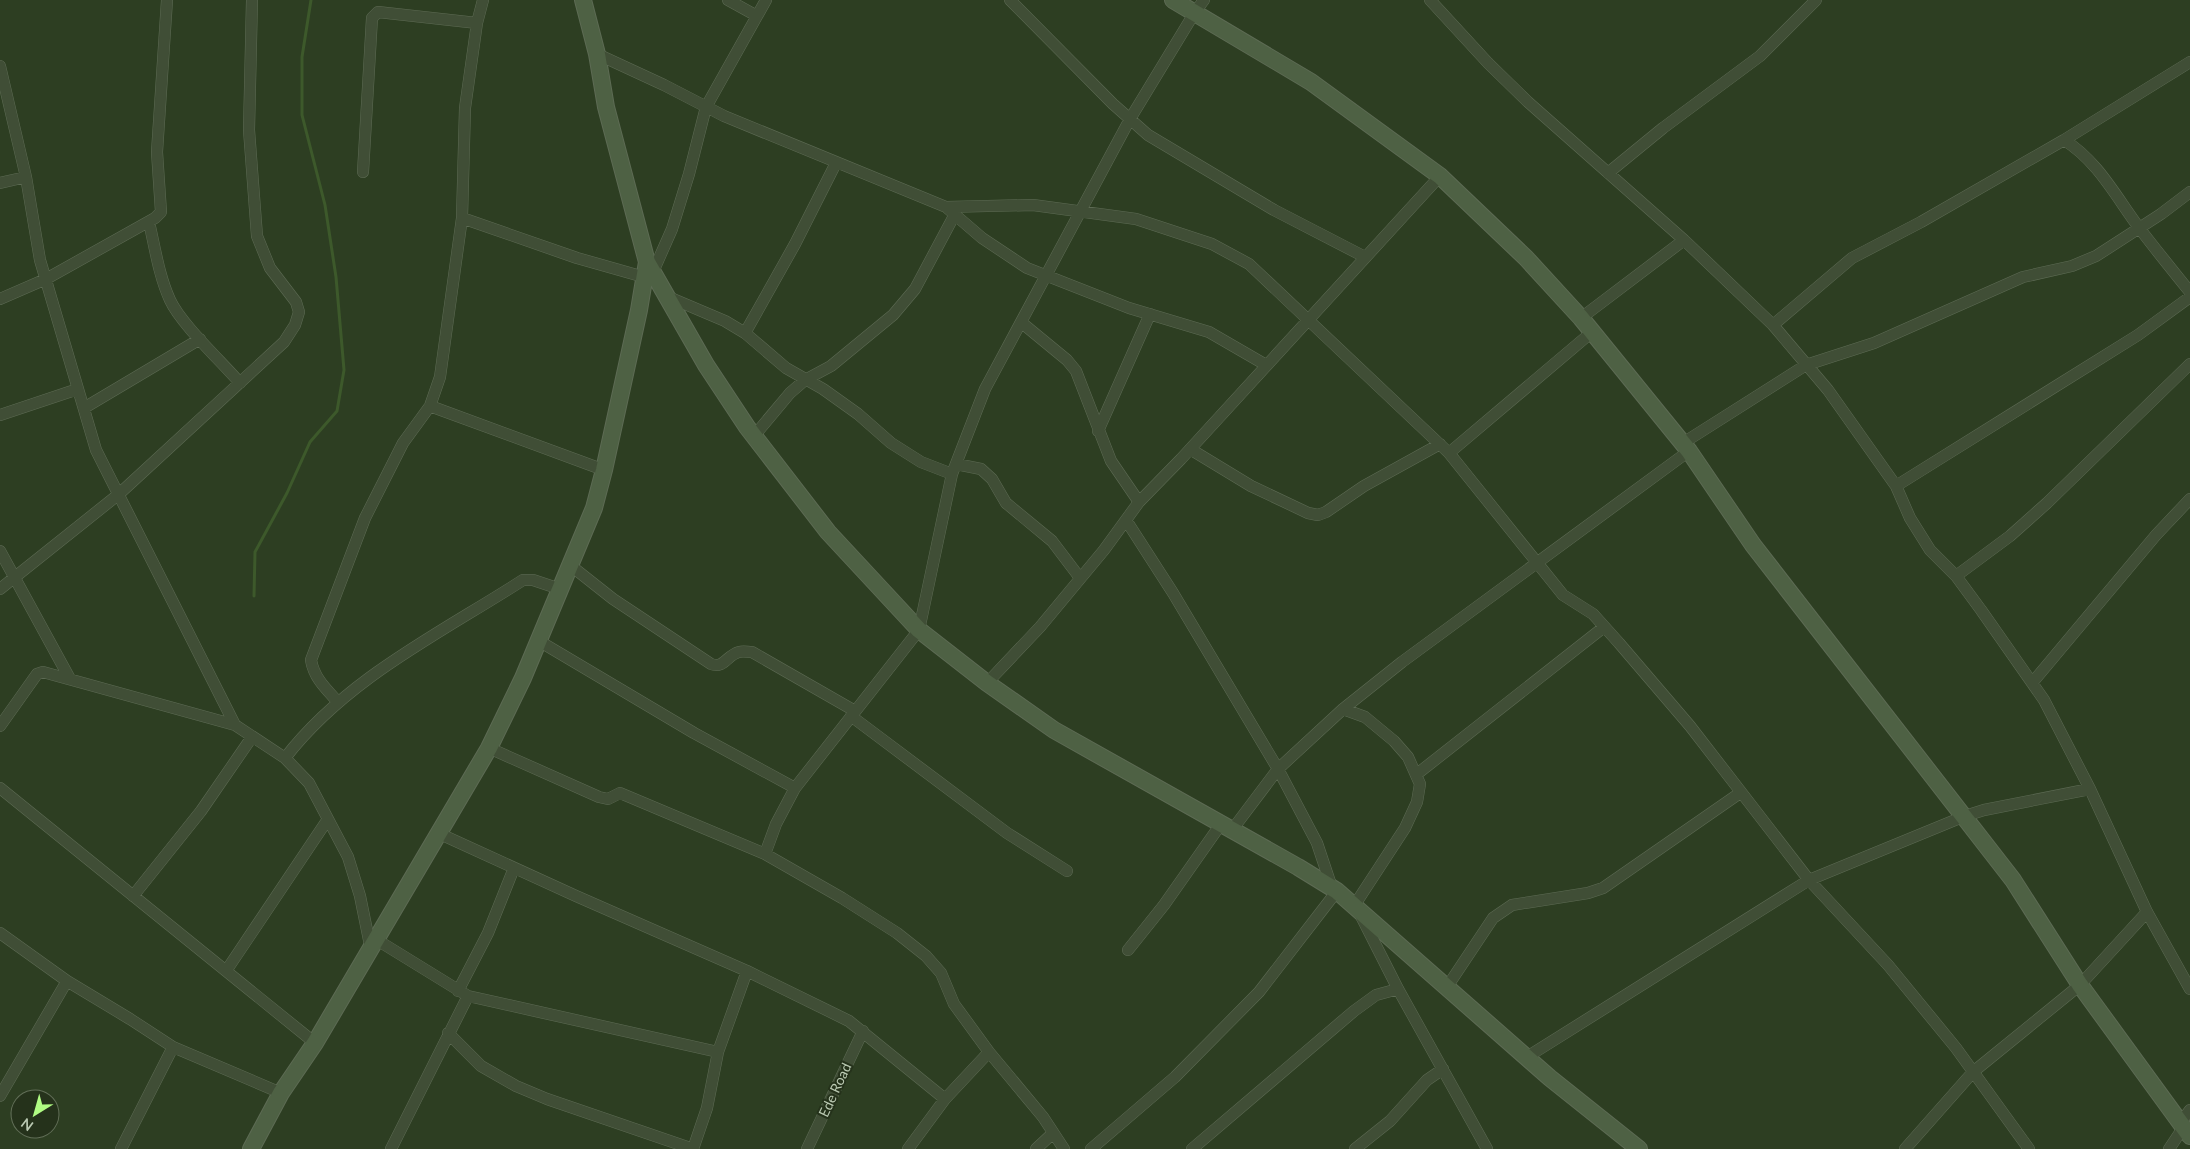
<svg xmlns="http://www.w3.org/2000/svg" width="2190" height="1149" font-family="Lato,sans-serif">
<rect width="100%" height="100%" fill="#2d3e22"/>
<g fill="none" stroke-linecap="round" stroke-linejoin="round">
<!-- stream -->
<path stroke="#3d592b" stroke-width="3" d="M 254,596 L 255,552 L 287,493 L 310,442 L 337,411 L 344,370 L 336,277 L 325,205 L 302,115 L 302,57 L 311,0"/>
<defs>
<path id="street" d="M 728,0 L 757,16
M 1010,0 L 1113,104 L 1148,135 L 1274,210 L 1365,257
M 1430,0 L 1488,63 L 1528,102 L 1684,240 L 1773,325 L 1828,390 L 1896,486 L 1910,518 L 1930,550 L 1956,576 L 1981,610 L 2044,700 L 2090,789 L 2147,912 L 2190,989
M 597,54 L 664,85 L 724,116 L 946,207 L 1033,205 L 1136,219 L 1212,244 L 1249,264 L 1449,453 L 1563,595 L 1593,614 L 1619,643 L 1690,726 L 1809,880 L 1888,965 L 1956,1048 L 2029,1149
M 0,66 L 26,177 L 40,260 L 96,450 L 235,725
M 2064,140 C 2098,161 2116,197 2140,229 C 2156,250 2173,271 2190,292
M 363,172 L 372,18 L 378,12 L 477,23
M 1608,173 L 1663,128 L 1760,56 L 1816,0
M 0,183 L 26,177
M 946,207 L 982,238 L 1027,268 L 1129,308 L 1209,332 L 1266,365
M 462,218 L 577,258 L 644,277
M 149,222 C 155,248 159,276 170,300 C 181,324 221,361 240,383
M 653,272 L 672,229 L 689,174 L 706,107 L 766,0
M 666,296 L 725,321 L 745,333 L 786,368 L 823,389 L 858,414 L 891,443 L 921,462 L 952,474
M 0,299 L 46,279 L 155,218 L 161,212 L 157,152 L 167,0
M 1581,318 L 1684,240
M 1022,323 L 1067,360 L 1076,371 L 1111,461 L 1139,502
M 1773,325 L 1852,258 L 1921,222 L 2064,140 L 2190,62
M 745,333 L 795,244 L 836,163
M 430,406 L 604,470
M 84,408 L 200,339
M 0,415 L 78,389
M 1098,431 L 1150,314
M 754,436 L 790,393 L 805,380 L 831,366 L 893,315 L 915,289 L 955,214
M 1683,443 L 1806,365 L 1874,343 L 2023,277 L 2072,266 L 2096,256 L 2161,214 L 2190,192
M 1190,449 L 1251,486 L 1308,513 L 1318,515 L 1326,512 L 1364,486 L 1440,444
M 1449,453 L 1592,332
M 956,464 L 981,469 L 992,479 L 1006,503 L 1052,541 L 1080,578
M 1896,486 L 2138,335 L 2190,297
M 1126,520 L 1173,593 L 1278,769 L 1317,843 L 1332,888
M 0,551 L 70,679
M 570,565 L 613,599 L 711,664 C 724,669 727,655 739,652 C 743,651 748,652 752,652 L 855,711
M 1956,576 L 2010,536 L 2047,503 L 2190,364
M 0,589 L 119,494 L 284,342 L 295,325 L 299,312 L 296,302 L 270,268 L 257,236 L 249,130 L 252,0
M 539,641 L 694,733 L 795,788
M 987,683 L 1040,627 L 1104,550 L 1139,502 L 1181,459 L 1440,176
M 2032,683 L 2156,535 L 2190,499
M 338,702 C 326,689 314,678 311,660 L 365,518 L 403,443 L 430,406 L 440,377 L 462,218 L 465,108 L 477,23 L 483,0
M 1343,709 L 1365,717 L 1394,741 L 1408,757 L 1420,784 L 1417,802 L 1405,828 L 1354,906
M 851,716 L 1007,833 L 1067,871
M 0,726 L 37,674 L 43,672 L 235,725 L 285,758 L 309,783 L 348,857 L 360,896 L 371,950
M 489,748 L 599,797 L 608,799 L 620,793 L 765,854 L 842,898 L 897,933 L 926,956 L 941,973 L 954,1004 L 989,1052 L 1043,1117 L 1064,1149
M 285,758 C 347,678 439,634 523,580 L 533,580 L 560,589
M 1417,774 L 1604,627
M 0,788 L 315,1043
M 1232,830 L 1278,769 L 1343,709 L 1402,662 L 1689,451
M 438,833 L 576,896 L 747,971 L 849,1021 L 945,1099
M 765,854 L 776,824 L 795,788 L 919,630 L 952,474 L 985,389 L 1130,119 L 1195,12 L 1204,0
M 133,896 L 201,811 L 252,737
M 1361,916 L 1398,989 L 1487,1149
M 0,933 L 67,981 L 130,1019 L 173,1047 L 281,1093
M 377,940 L 468,996 L 718,1052
M 1128,950 L 1164,905 L 1221,824
M 226,971 L 328,819
M 1447,987 L 1493,918 L 1512,905 L 1588,893 L 1603,888 L 1740,793
M 458,991 L 488,933 L 514,868
M 448,1033 L 481,1066 L 516,1086 L 547,1099 L 693,1149
M 1527,1057 L 1809,880 L 1965,816 L 1984,810 L 2090,789
M 0,1096 L 67,981
M 2180,1123 L 2190,1110
M 121,1149 L 173,1047
M 391,1149 L 468,996
M 693,1149 L 707,1108 L 718,1052 L 747,971
M 807,1149 L 863,1031
M 908,1149 L 945,1099 L 989,1052
M 1036,1149 L 1052,1134
M 1091,1149 L 1175,1077 L 1259,992 L 1337,891
M 1192,1149 L 1354,1011 L 1376,995 L 1398,989
M 1355,1149 L 1390,1121 L 1427,1080 L 1443,1069
M 1905,1149 L 1973,1072 L 2080,985 L 2147,912
M 2169,1149 L 2183,1128"/>
<path id="secondary" d="M 583,0 L 597,54 L 606,107 L 647,262 L 706,365 L 747,427 L 828,532 L 919,630 L 987,683 L 1054,730 L 1298,867 L 1337,891 L 1550,1078 L 1639,1149
M 1173,0 L 1311,82 L 1440,176 L 1526,258 L 1581,318 L 1689,451 L 1753,545 L 2013,880 L 2080,985 L 2190,1136
M 251,1149 L 281,1093 L 315,1043 L 489,748 L 523,678 L 594,508 L 604,470 L 639,310 L 647,262"/>
</defs>
<!-- street casing -->
<use href="#street" stroke="#5d6b54" stroke-width="12"/>
<!-- secondary casing -->
<use href="#secondary" stroke="#5d6b54" stroke-width="18"/>
<!-- street -->
<use href="#street" stroke="#404e36" stroke-width="11"/>
<!-- secondary -->
<use href="#secondary" stroke="#4e6144" stroke-width="16"/>
</g>
<g text-anchor="middle" stroke-width="4" stroke-linejoin="round" paint-order="stroke">
<!-- street labels -->
<g font-size="14" fill="#bac9b2" stroke="#25321b">
<text transform="translate(835 1090) rotate(-65)" y="5">Ede Road</text>
</g>
</g>
<!-- north arrow -->
<g transform="translate(35 1114) rotate(217)"><circle r="24" fill="#25321b" stroke="#616e57"/>
<path d="M0-4L9 19L0 12L-9 19Z" fill="#b0fc83"/>
<text y="-8" font-size="14" font-weight="bold" text-anchor="middle" fill="#bac9b2">N</text>
</g>
</svg>
